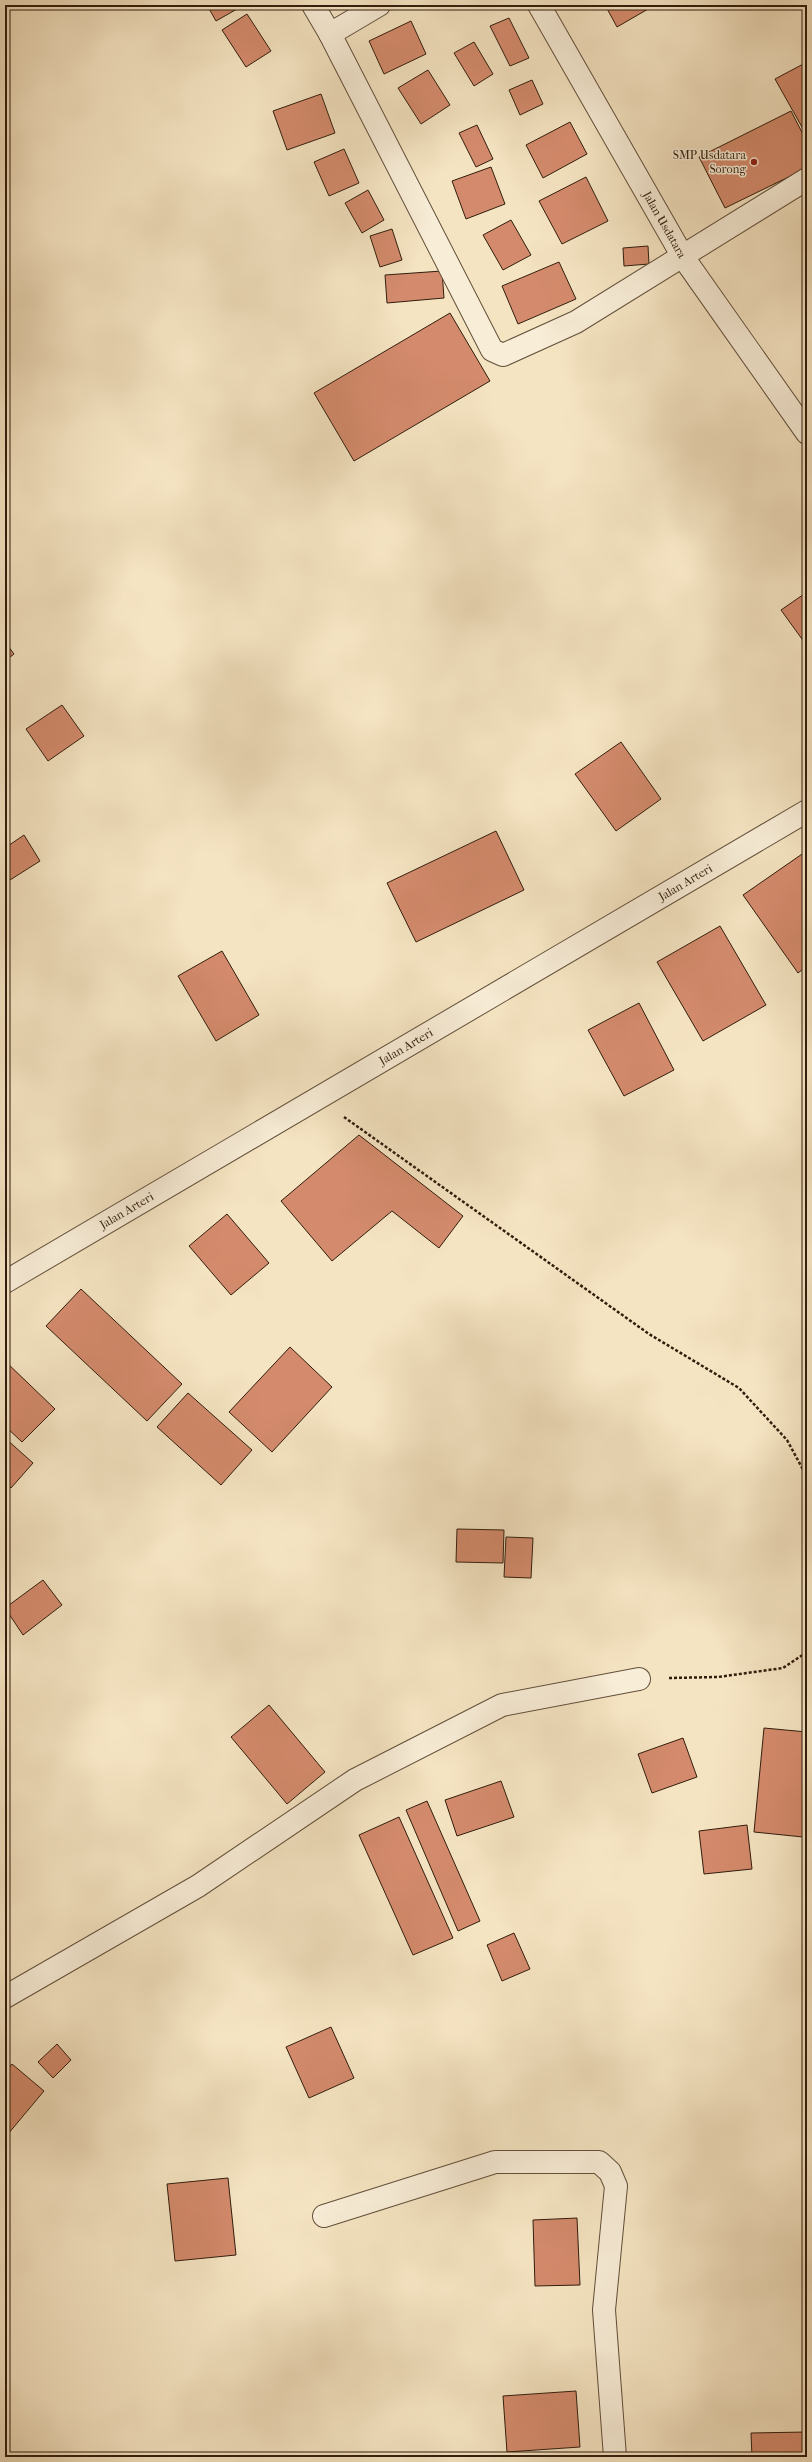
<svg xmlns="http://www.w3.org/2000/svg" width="812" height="2462" font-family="'IM FELL French Canon',serif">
<rect width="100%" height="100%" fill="#f5e4c2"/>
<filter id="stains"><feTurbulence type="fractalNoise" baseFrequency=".005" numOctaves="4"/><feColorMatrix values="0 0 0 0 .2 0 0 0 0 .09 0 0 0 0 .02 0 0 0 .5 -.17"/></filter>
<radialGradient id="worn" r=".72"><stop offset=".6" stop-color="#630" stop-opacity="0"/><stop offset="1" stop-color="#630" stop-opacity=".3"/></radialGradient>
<!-- building -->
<path fill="#d48b6d" stroke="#311d0c" d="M 207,5 L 244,5 L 216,21 Z
M 605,5 L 655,5 L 617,27 Z
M 247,14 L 271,51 L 246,67 L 222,30 Z
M 509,18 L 529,58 L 510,66 L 490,26 Z
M 411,21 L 426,54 L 384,74 L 369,41 Z
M 474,42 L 493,74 L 474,86 L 454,53 Z
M 807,62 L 807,136 L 775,79 Z
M 428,70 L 450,105 L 421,124 L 398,88 Z
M 532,80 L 543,104 L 520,115 L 509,90 Z
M 321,94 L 335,133 L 287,150 L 273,111 Z
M 791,111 L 807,142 L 807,168 L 725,208 L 699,157 Z
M 570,122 L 587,154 L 543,178 L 526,145 Z
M 477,125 L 493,159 L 476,167 L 459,133 Z
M 344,149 L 359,183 L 329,196 L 314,162 Z
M 491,167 L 505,204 L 466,219 L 452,181 Z
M 586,177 L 608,221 L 562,244 L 539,201 Z
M 368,190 L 384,220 L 362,233 L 345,203 Z
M 511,220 L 531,255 L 503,270 L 483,235 Z
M 392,229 L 402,260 L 380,267 L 370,236 Z
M 648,246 L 649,264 L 624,266 L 623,248 Z
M 559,262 L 576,299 L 518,324 L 502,286 Z
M 442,271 L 444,298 L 387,303 L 385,275 Z
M 450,313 L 490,381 L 354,461 L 314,393 Z
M 807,592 L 807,646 L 781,610 Z
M 5,642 L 14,654 L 5,661 Z
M 62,705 L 84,736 L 48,761 L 26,729 Z
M 621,742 L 661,799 L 616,831 L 575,774 Z
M 496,831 L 524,890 L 416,942 L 387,883 Z
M 24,835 L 40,861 L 10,880 L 5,872 L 5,848 Z
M 805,852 L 807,855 L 807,966 L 798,973 L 743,895 Z
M 720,926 L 766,1005 L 703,1041 L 657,962 Z
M 222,951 L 259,1015 L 216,1041 L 178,976 Z
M 639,1003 L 674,1070 L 624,1096 L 588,1030 Z
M 359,1135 L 463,1216 L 439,1248 L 392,1211 L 332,1261 L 281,1201 Z
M 227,1214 L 269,1263 L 231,1295 L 189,1246 Z
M 81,1289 L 182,1384 L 147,1421 L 46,1326 Z
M 290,1347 L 332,1387 L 272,1452 L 229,1412 Z
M 5,1361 L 55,1409 L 22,1442 L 5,1426 Z
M 188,1393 L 252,1450 L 221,1485 L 157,1427 Z
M 5,1438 L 33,1463 L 11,1488 L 5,1483 Z
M 457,1529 L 504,1530 L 503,1563 L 456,1562 Z
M 506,1537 L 533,1538 L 531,1578 L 504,1577 Z
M 43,1580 L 62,1605 L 23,1635 L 5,1608 Z
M 269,1705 L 325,1772 L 287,1804 L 231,1737 Z
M 764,1728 L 807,1732 L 807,1801 L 803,1837 L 754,1832 Z
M 683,1738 L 697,1777 L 652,1793 L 638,1754 Z
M 501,1781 L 514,1817 L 457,1836 L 445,1800 Z
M 427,1801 L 480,1921 L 458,1931 L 406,1810 Z
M 399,1817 L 453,1938 L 413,1955 L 359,1835 Z
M 747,1825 L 752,1869 L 704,1874 L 699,1831 Z
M 514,1933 L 530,1969 L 502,1981 L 487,1945 Z
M 331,2027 L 354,2078 L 309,2098 L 286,2047 Z
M 57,2044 L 71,2060 L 53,2078 L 38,2062 Z
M 12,2064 L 44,2091 L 8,2134 L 5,2132 L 5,2073 Z
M 228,2178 L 236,2255 L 175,2261 L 167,2184 Z
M 577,2218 L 580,2285 L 535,2286 L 533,2220 Z
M 576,2391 L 580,2447 L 507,2452 L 503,2396 Z
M 807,2432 L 807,2457 L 752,2457 L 751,2433 Z"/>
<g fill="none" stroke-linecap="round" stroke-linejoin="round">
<defs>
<g id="minor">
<path d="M 313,5 L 330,34 L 492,350 L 503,355 L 576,322 L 807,179"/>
<path id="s1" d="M 539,5 L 683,257 L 807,433"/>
<path d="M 330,34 L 379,5"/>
<path id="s2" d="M 5,1282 L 807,811"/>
<path d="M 5,1997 L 198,1886 L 355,1780 L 502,1705 L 639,1679"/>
<path d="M 324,2216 L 495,2162 L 599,2162 L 610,2172 L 616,2186 L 604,2310 L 615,2457"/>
</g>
</defs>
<!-- minor casing -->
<use href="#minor" stroke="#624f3a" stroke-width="24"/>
<!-- path -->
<path stroke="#311d0c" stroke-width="2.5" stroke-dasharray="3 2" stroke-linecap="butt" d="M 344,1117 L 649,1334 L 739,1388 L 787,1440 L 807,1477
M 669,1678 L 718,1677 L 783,1668 L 807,1652"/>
<!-- minor -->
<use href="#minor" stroke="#f8edd7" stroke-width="22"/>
</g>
<!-- markers -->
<circle fill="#8f2418" stroke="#f8edd7" stroke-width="1.5" cx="754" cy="162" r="4"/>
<g text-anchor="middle" stroke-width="3" stroke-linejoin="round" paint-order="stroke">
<!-- poi labels -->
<g font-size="12" fill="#311d0c" stroke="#f8edd7" text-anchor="end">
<text x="746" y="159">SMP Usdatara<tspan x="746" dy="14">Sorong</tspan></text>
</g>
<!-- street labels -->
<g font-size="12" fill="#311d0c" stroke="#f8edd7">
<text dy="4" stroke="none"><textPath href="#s1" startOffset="253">Jalan Usdatara</textPath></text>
<text dy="4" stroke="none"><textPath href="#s2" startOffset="789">Jalan Arteri</textPath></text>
<text dy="4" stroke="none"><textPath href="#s2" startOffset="465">Jalan Arteri</textPath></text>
<text dy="4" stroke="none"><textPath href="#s2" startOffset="141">Jalan Arteri</textPath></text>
</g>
</g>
<!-- margin -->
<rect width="812" height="2462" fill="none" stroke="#f5e4c2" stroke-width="20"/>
<rect x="6" y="6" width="800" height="2450" fill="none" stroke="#311d0c" stroke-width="2"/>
<rect x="10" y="10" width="792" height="2442" fill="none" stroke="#311d0c"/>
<rect width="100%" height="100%" filter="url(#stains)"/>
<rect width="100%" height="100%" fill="url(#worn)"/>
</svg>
